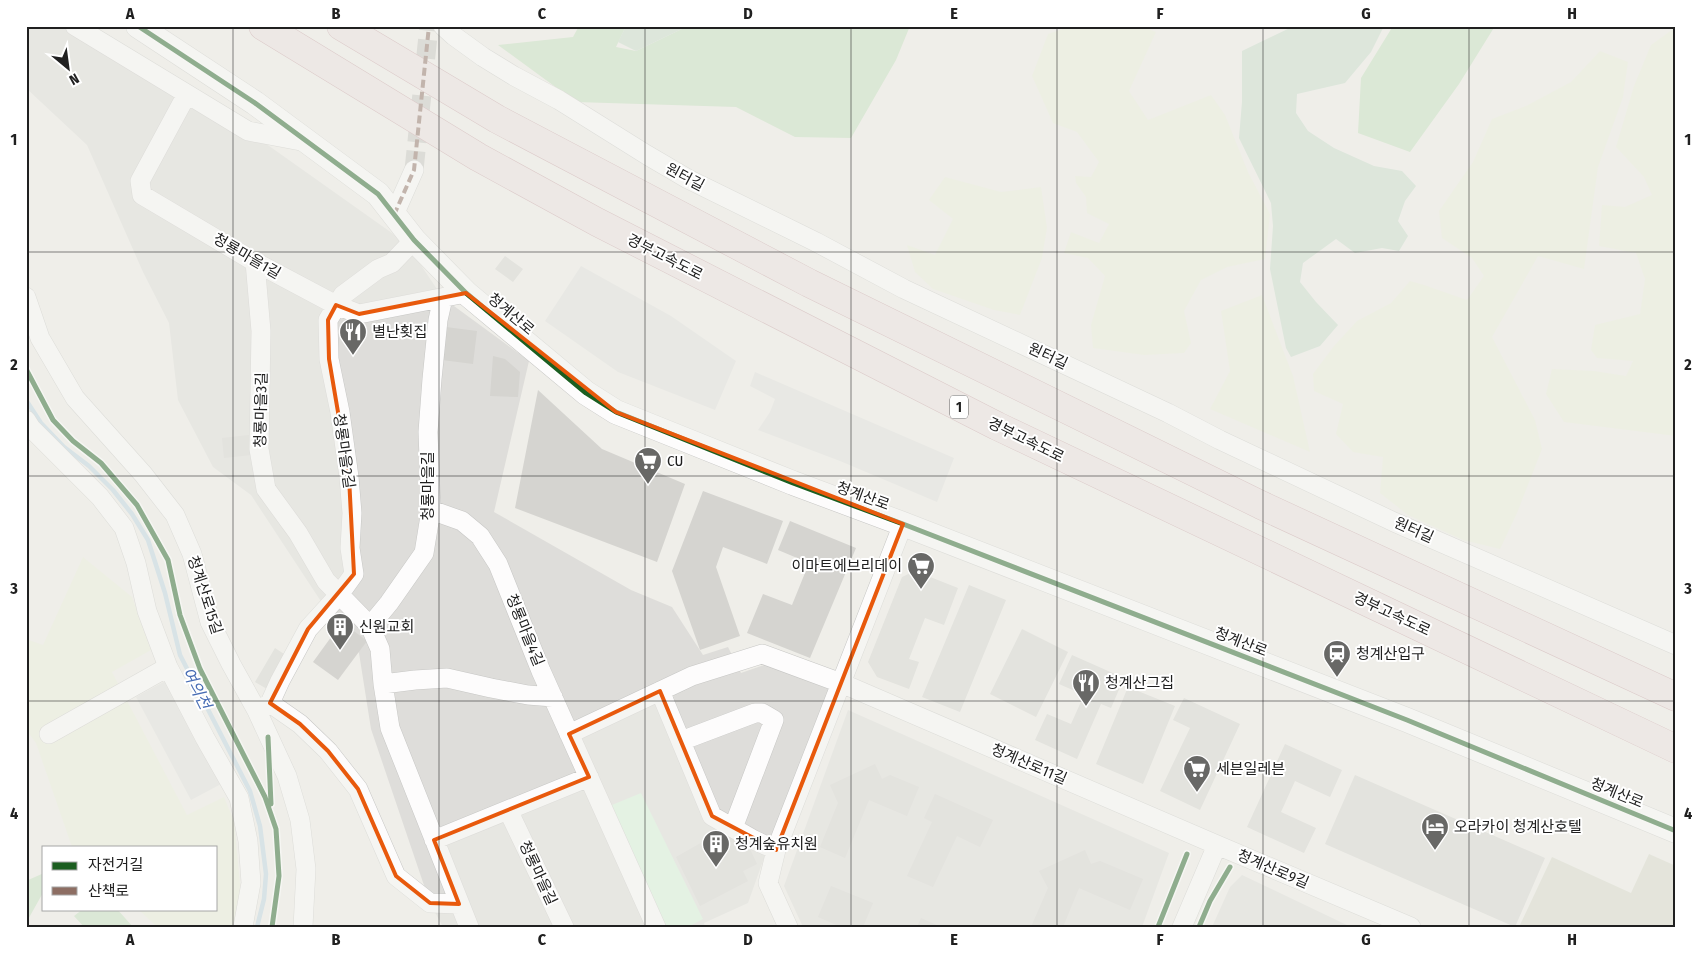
<svg xmlns="http://www.w3.org/2000/svg" width="1702" height="953" font-family="'Fira Sans Condensed','Noto Sans KR',sans-serif">
<rect width="100%" height="100%" fill="#efeee9"/>
<!-- residential -->
<path fill="#deddda" d="M 26,26 L 75,26 L 248,131 L 406,243 L 443,298 L 529,361 L 494,512 L 631,590 L 672,607 L 703,655 L 728,647 L 741,673 L 770,663 L 832,689 L 770,841 L 748,903 L 704,923 L 705,927 L 443,927 L 430,903 L 371,729 L 359,653 L 326,609 L 251,495 L 213,467 L 178,400 L 169,323 L 143,272 L 87,145 L 26,88 Z
M 848,710 L 1169,853 L 1142,927 L 803,927 L 784,886 Z
M 1242,875 L 1351,927 L 1212,927 L 1230,887 Z"/>
<!-- construction -->
<path fill="#d7d8ca" d="M 1649,854 L 1676,866 L 1676,927 L 1519,927 L 1552,857 L 1631,893 Z"/>
<!-- farmland -->
<path fill="#ecefdc" d="M 1072,26 L 1140,26 L 1156,32 L 1129,91 L 1148,120 L 1211,95 L 1225,115 L 1248,172 L 1270,214 L 1265,259 L 1227,267 L 1201,280 L 1184,311 L 1191,343 L 1184,353 L 1144,355 L 1093,348 L 1091,325 L 1105,276 L 1088,258 L 1064,253 L 1071,232 L 1099,243 L 1109,224 L 1087,213 L 1086,197 L 1076,183 L 1075,176 L 1091,177 L 1099,162 L 1077,132 L 1053,123 L 1032,76 L 1048,34 Z
M 1676,27 L 1676,436 L 1564,422 L 1546,394 L 1552,369 L 1594,371 L 1626,376 L 1633,361 L 1597,358 L 1591,350 L 1595,325 L 1640,314 L 1645,279 L 1636,253 L 1599,246 L 1602,205 L 1625,207 L 1652,195 L 1644,177 L 1616,147 L 1634,86 L 1651,45 Z
M 1600,51 L 1628,62 L 1623,97 L 1598,167 L 1584,269 L 1538,256 L 1492,337 L 1535,420 L 1542,449 L 1517,513 L 1500,549 L 1463,540 L 1408,515 L 1380,493 L 1383,457 L 1353,452 L 1336,434 L 1343,404 L 1314,391 L 1313,374 L 1334,346 L 1357,321 L 1391,303 L 1410,281 L 1424,285 L 1467,300 L 1484,276 L 1472,258 L 1442,238 L 1439,211 L 1473,162 L 1492,119 L 1526,106 L 1571,82 Z
M 945,177 L 1001,192 L 1041,187 L 1047,228 L 1042,258 L 1020,315 L 994,310 L 933,289 L 915,272 L 907,245 L 935,255 L 953,219 L 929,200 Z
M 1262,295 L 1293,376 L 1310,452 L 1210,409 L 1230,371 L 1221,311 Z
M 83,557 L 132,597 L 151,650 L 112,672 L 187,815 L 224,797 L 234,821 L 241,894 L 233,927 L 157,927 L 138,909 L 216,909 L 216,847 L 72,847 L 36,743 L 26,730 L 26,639 L 43,645 Z"/>
<!-- forest -->
<path fill="#c4dfbe" d="M 579,26 L 626,26 L 616,47 L 636,51 L 688,26 L 910,26 L 896,60 L 851,138 L 795,137 L 736,107 L 576,102 L 498,45 L 573,37 Z
M 1393,26 L 1495,26 L 1459,84 L 1410,152 L 1358,133 L 1361,78 Z
M 44,873 L 44,891 L 26,923 L 26,881 Z
M 83,909 L 117,909 L 133,927 L 84,927 L 74,916 Z"/>
<!-- cemetery -->
<path fill="#c7dbcb" d="M 626,26 L 688,26 L 636,51 L 618,42 Z
M 1294,26 L 1384,26 L 1371,52 L 1345,83 L 1297,94 L 1296,113 L 1308,131 L 1334,148 L 1374,166 L 1402,171 L 1416,186 L 1405,201 L 1398,221 L 1408,236 L 1399,251 L 1382,248 L 1355,253 L 1336,239 L 1303,263 L 1300,282 L 1316,302 L 1338,325 L 1320,346 L 1291,357 L 1286,348 L 1270,269 L 1273,226 L 1271,203 L 1239,138 L 1242,102 L 1242,51 Z"/>
<!-- park -->
<path fill="#d7f5dc" d="M 641,793 L 703,919 L 688,927 L 667,927 L 607,807 Z"/>
<!-- parking -->
<path fill="#e1e0de" d="M 581,266 L 671,316 L 736,361 L 715,410 L 618,372 L 545,321 Z
M 755,372 L 954,458 L 937,502 L 840,461 L 758,430 L 770,412 L 775,399 L 750,386 Z
M 167,680 L 223,783 L 191,800 L 136,697 Z"/>
<g fill="none" stroke-linecap="round" stroke-linejoin="round">
<!-- stream -->
<path stroke="#bcd4e3" stroke-width="4.5" d="M 26,400 L 41,423 L 64,447 L 89,466 L 113,490 L 132,514 L 148,540 L 165,593 L 180,655 L 250,791 L 260,826 L 266,874 L 264,899 L 257,927"/>
</g>
<!-- building -->
<path fill="#d5d4d0" d="M 505,256 L 523,269 L 513,282 L 495,269 Z
M 446,327 L 477,331 L 473,364 L 442,360 Z
M 493,356 L 505,359 L 520,372 L 518,397 L 490,396 Z
M 538,390 L 602,449 L 685,484 L 657,562 L 515,508 Z
M 249,435 L 251,455 L 224,458 L 222,438 Z
M 703,491 L 783,521 L 767,564 L 723,547 L 716,567 L 740,636 L 700,650 L 672,571 Z
M 790,521 L 856,548 L 810,658 L 747,633 L 763,594 L 792,605 L 809,563 L 778,550 Z
M 915,571 L 958,588 L 944,625 L 925,618 L 909,659 L 919,662 L 909,689 L 877,677 L 868,662 L 902,577 Z
M 969,585 L 1006,600 L 960,712 L 922,697 Z
M 342,622 L 367,641 L 338,680 L 313,662 Z
M 1022,629 L 1068,652 L 1036,717 L 990,694 Z
M 275,648 L 287,656 L 267,689 L 255,682 Z
M 1072,655 L 1124,678 L 1111,708 L 1101,704 L 1077,759 L 1035,740 L 1047,714 L 1071,724 L 1084,695 L 1059,684 Z
M 1128,687 L 1175,706 L 1143,784 L 1096,764 Z
M 1184,698 L 1240,724 L 1200,810 L 1160,791 L 1190,728 L 1173,720 Z
M 1285,744 L 1342,770 L 1330,797 L 1295,781 L 1281,812 L 1316,828 L 1304,853 L 1247,827 Z
M 875,764 L 882,779 L 890,775 L 919,787 L 907,816 L 869,800 L 845,858 L 820,847 L 838,803 L 830,785 Z
M 1355,775 L 1545,858 L 1515,927 L 1325,844 Z
M 935,794 L 993,820 L 980,847 L 957,836 L 933,887 L 907,876 L 932,822 L 924,818 Z
M 730,835 L 743,841 L 750,849 L 757,864 L 743,871 L 748,881 L 700,906 L 676,857 L 706,840 Z
M 1085,850 L 1091,864 L 1100,861 L 1143,879 L 1130,910 L 1079,888 L 1063,927 L 1031,927 L 1048,888 L 1039,871 Z
M 831,886 L 873,903 L 863,927 L 841,927 L 818,917 Z
M 921,918 L 941,927 L 917,927 Z"/>
<g fill="none" stroke-linecap="round" stroke-linejoin="round">
<!-- minor-tunnel -->
<path stroke="#c6c5c1" stroke-width="19" stroke-dasharray="19 9" stroke-linecap="butt" d="M 414,170 L 429,26"/>
<defs>
<path id="minor" d="M 75,26 L 248,131 L 306,142
M 443,26 L 454,36 L 483,57 L 514,76 L 559,100 L 647,155 L 688,179 L 816,242 L 904,289 L 1168,413 L 1220,440 L 1394,522 L 1676,645
M 187,94 L 140,181 L 142,195 L 255,262 L 336,305 L 359,314 L 466,293
M 394,215 L 414,170
M 255,262 L 261,331 L 259,449 L 266,489 L 298,533 L 326,581 L 370,626 L 380,649 L 383,684 L 390,728 L 469,927
M 26,297 L 40,338 L 75,398 L 143,474 L 175,515 L 192,554 L 210,622 L 231,664 L 257,711 L 287,776 L 300,820 L 306,869 L 303,927
M 26,420 L 31,428 L 100,497 L 124,528 L 136,563 L 147,611 L 168,667 L 205,738 L 239,798 L 248,841 L 251,883 L 243,927
M 431,510 L 462,521 L 480,536 L 498,564 L 541,671 L 656,927
M 370,626 L 389,603 L 424,553 L 431,510 L 428,432 L 432,379 L 438,320 L 443,298
M 383,684 L 415,680 L 447,678 L 491,688 L 528,695 L 553,697
M 660,691 L 712,816 L 754,840 L 776,850
M 270,703 L 300,724 L 328,751 L 358,789 L 396,876 L 430,903 L 459,904
M 257,711 L 270,703 L 280,681 L 308,629 L 339,595 L 354,574 L 350,548 L 352,513 L 349,477 L 340,412 L 329,359 L 328,320 L 343,295 L 378,269 L 392,263 L 414,240
M 49,734 L 168,667
M 569,734 L 692,676 L 762,654 L 841,683 L 1217,845 L 1411,927
M 681,741 L 755,713 L 762,713 L 774,720 L 733,828
M 508,810 L 564,927
M 434,840 L 589,777
M 788,927 L 768,883 L 776,850 L 903,524
M 1182,927 L 1217,845"/>
<path id="tertiary" d="M 138,26 L 255,103 L 378,194 L 414,240 L 466,293 L 586,393 L 616,412 L 793,483 L 903,524 L 1407,720 L 1676,831"/>
<path id="motorway" d="M 263,26 L 478,157 L 597,222 L 997,426 L 1676,749
M 341,26 L 497,119 L 809,283 L 1261,505 L 1676,697"/>
</defs>
<!-- minor casing -->
<use href="#minor" stroke="#c7c7c5" stroke-width="20"/>
<!-- tertiary casing -->
<use href="#tertiary" stroke="#c7c7c5" stroke-width="25"/>
<!-- motorway casing -->
<use href="#motorway" stroke="#c59fa4" stroke-width="29"/>
<!-- minor -->
<use href="#minor" stroke="#fdfcfc" stroke-width="19"/>
<!-- tertiary -->
<use href="#tertiary" stroke="#fdfcfc" stroke-width="24"/>
<!-- motorway -->
<use href="#motorway" stroke="#ece0e0" stroke-width="28"/>
<!-- quiet -->
<path stroke="#8d6e63" stroke-width="4" stroke-dasharray="8 4" stroke-linecap="butt" d="M 394,215 L 414,170 L 429,26"/>
<defs>
<path id="cycleway" d="M 138,26 L 255,103 L 378,194 L 414,240 L 466,293 L 586,393 L 616,412 L 793,483 L 903,524 L 1407,720 L 1676,831
M 26,369 L 53,420 L 73,441 L 101,463 L 137,505 L 168,560 L 180,615 L 200,669 L 265,797 L 276,829 L 279,876 L 272,927
M 268,737 L 271,804
M 1158,927 L 1187,854
M 1199,927 L 1210,901 L 1230,867"/>
</defs>
<!-- cycleway casing -->
<use href="#cycleway" stroke="#fff" stroke-width="8"/>
<!-- cycleway -->
<use href="#cycleway" stroke="#1b5e20" stroke-width="5"/>
</g>
<!-- marked area -->
<path d="M0 0H1702V953H0ZM 466,293 L 616,412 L 903,524 L 776,850 L 712,816 L 660,691 L 569,734 L 589,777 L 434,840 L 459,904 L 430,903 L 396,876 L 358,789 L 328,751 L 300,724 L 270,703 L 308,629 L 354,574 L 349,477 L 329,359 L 328,320 L 336,305 L 359,314 Z" fill="#efeee9" fill-opacity=".55" fill-rule="evenodd"/>
<path fill="none" stroke="#e8590c" stroke-width="4" stroke-linejoin="round" d="M 466,293 L 616,412 L 903,524 L 776,850 L 712,816 L 660,691 L 569,734 L 589,777 L 434,840 L 459,904 L 430,903 L 396,876 L 358,789 L 328,751 L 300,724 L 270,703 L 308,629 L 354,574 L 349,477 L 329,359 L 328,320 L 336,305 L 359,314 Z"/>
<!-- grid -->
<path fill="none" stroke="#202020" stroke-width="1" stroke-opacity="0.55" d="M 233,26 L 233,927M 439,26 L 439,927M 645,26 L 645,927M 851,26 L 851,927M 1057,26 L 1057,927M 1263,26 L 1263,927M 1469,26 L 1469,927M 26,252 L 1676,252M 26,476 L 1676,476M 26,701 L 1676,701"/>
<!-- icons -->
<defs>
<symbol id="restaurant-pin" viewBox="-11 -11 22 30"><path d="M0 17L-7.5 6A9.5 9.5 0 1 1 7.5 6Z" fill="#686866" stroke="#fff"/><path d="M-5-6h1v4h1v-4h1v4h1v-4h1v5L-1.5 .5V6h-2V.5L-5-1ZM5-6V6H3V1.5H1.5Q1.5-4 5-6Z" fill="#fff"/></symbol>
<symbol id="supermarket-pin" viewBox="-11 -11 22 30"><path d="M0 17L-7.5 6A9.5 9.5 0 1 1 7.5 6Z" fill="#686866" stroke="#fff"/><path d="M-6-5.5h2.5l.6 2H6L4.5 2H-2.5L-4.4-4H-6ZM-1.5 3.2a1.3 1.3 0 1 0 .1 0ZM3 3.2a1.3 1.3 0 1 0 .1 0Z" fill="#fff"/></symbol>
<symbol id="building-pin" viewBox="-11 -11 22 30"><path d="M0 17L-7.5 6A9.5 9.5 0 1 1 7.5 6Z" fill="#686866" stroke="#fff"/><path d="M-4-6H4V6H1V3H-1V6H-4ZM-2.5-4.3h1.7v1.8h-1.7ZM.8-4.3h1.7v1.8H.8ZM-2.5-1h1.7V.8h-1.7ZM.8-1h1.7V.8H.8Z" fill="#fff"/></symbol>
<symbol id="station-pin" viewBox="-11 -11 22 30"><path d="M0 17L-7.5 6A9.5 9.5 0 1 1 7.5 6Z" fill="#686866" stroke="#fff"/><path d="M-3-6H3Q5-6 5-4V2Q5 4 3 4L4.5 6H3L1.5 4h-3L-3 6H-4.5L-3 4Q-5 4-5 2V-4Q-5-6-3-6ZM-3.5-4v3h7v-3ZM-3.5 1v1.5H-2V1ZM2 1v1.5H3.5V1Z" fill="#fff"/></symbol>
<symbol id="hotel-pin" viewBox="-11 -11 22 30"><path d="M0 17L-7.5 6A9.5 9.5 0 1 1 7.5 6Z" fill="#686866" stroke="#fff"/><path d="M-6-4.5h1.5V1H6V5H4.5V3h-9V5H-6ZM-4 0a1.8 1.8 0 1 1 3.6 0ZM.5 0V-2.5h3Q6-2.5 6 0Z" fill="#fff"/></symbol>
</defs>
<g fill-rule="evenodd">
<use href="#restaurant-pin" x="337" y="316" width="32" height="43"/>
<use href="#supermarket-pin" x="632" y="445" width="32" height="43"/>
<use href="#supermarket-pin" x="905" y="550" width="32" height="43"/>
<use href="#building-pin" x="324" y="611" width="32" height="43"/>
<use href="#station-pin" x="1321" y="638" width="32" height="43"/>
<use href="#restaurant-pin" x="1070" y="667" width="32" height="43"/>
<use href="#supermarket-pin" x="1181" y="753" width="32" height="43"/>
<use href="#hotel-pin" x="1419" y="811" width="32" height="43"/>
<use href="#building-pin" x="700" y="828" width="32" height="43"/>
</g>
<g text-anchor="middle" stroke-width="4" stroke-linejoin="round" paint-order="stroke">
<!-- shield labels -->
<rect fill="#fff" stroke="#636363" stroke-width="1" x="950" y="395.5" width="18" height="23" rx="4"/>
<g font-size="14" font-weight="bold" fill="#202020">
<text x="959" y="412">1</text>
</g>
<!-- street labels -->
<g font-size="15" fill="#202020" stroke="#fff">
<text transform="translate(685 177) rotate(28)" y="5">원터길</text>
<text transform="translate(247 256) rotate(30)" y="5">청룡마을1길</text>
<text transform="translate(665 257) rotate(27)" y="5">경부고속도로</text>
<text transform="translate(511 314) rotate(40)" y="5">청계산로</text>
<text transform="translate(1048 356) rotate(25)" y="5">원터길</text>
<text transform="translate(261 410) rotate(-89)" y="5">청룡마을3길</text>
<text transform="translate(1026 440) rotate(26)" y="5">경부고속도로</text>
<text transform="translate(344 451) rotate(82)" y="5">청룡마을2길</text>
<text transform="translate(428 486) rotate(-90)" y="5">청룡마을길</text>
<text transform="translate(863 496) rotate(20)" y="5">청계산로</text>
<text transform="translate(1414 530) rotate(24)" y="5">원터길</text>
<text transform="translate(205 595) rotate(72)" y="5">청계산로15길</text>
<text transform="translate(1392 614) rotate(25)" y="5">경부고속도로</text>
<text transform="translate(525 630) rotate(68)" y="5">청룡마을4길</text>
<text transform="translate(1241 642) rotate(21)" y="5">청계산로</text>
<text transform="translate(1029 764) rotate(23)" y="5">청계산로11길</text>
<text transform="translate(1617 793) rotate(22)" y="5">청계산로</text>
<text transform="translate(1273 869) rotate(23)" y="5">청계산로9길</text>
<text transform="translate(538 873) rotate(65)" y="5">청룡마을길</text>
</g>
<!-- poi labels -->
<g font-size="15" fill="#202020" stroke="#fff" text-anchor="start">
<text x="372" y="337">별난횟집</text>
<text x="667" y="466">CU</text>
<text x="902" y="571" text-anchor="end">이마트에브리데이</text>
<text x="359" y="632">신원교회</text>
<text x="1356" y="659">청계산입구</text>
<text x="1105" y="688">청계산그집</text>
<text x="1216" y="774">세븐일레븐</text>
<text x="1454" y="832">오라카이 청계산호텔</text>
<text x="735" y="849">청계숲유치원</text>
</g>
<!-- water labels -->
<g font-size="16" font-style="italic" fill="#486db4" stroke="#fff">
<text transform="translate(197 688) rotate(63)" y="6">여의천</text>
</g>
</g>
<!-- border -->
<rect width="1702" height="953" fill="none" stroke="#ffffff" stroke-width="55"/>
<!-- legend -->
<rect x="42" y="846" width="175" height="65" fill="#ffffff" stroke="#a6a6a6"/>
<rect x="52" y="862" width="25" height="8" fill="#1b5e20" stroke="#a6a6a6"/>
<text x="88" y="870" font-size="15" fill="#202020">자전거길</text>
<rect x="52" y="887" width="25" height="8" fill="#8d6e63" stroke="#a6a6a6"/>
<text x="88" y="896" font-size="15" fill="#202020">산책로</text>
<!-- north arrow -->
<g transform="translate(68 68) rotate(151)" stroke="#ffffff" stroke-width="4" paint-order="stroke">
<path d="M0-4L9 19L0 12L-9 19Z" fill="#202020"/>
<text y="-8" font-size="14" font-weight="bold" text-anchor="middle" fill="#202020">N</text>
</g>
<rect x="28" y="28" width="1646" height="898" fill="none" stroke="#202020" stroke-width="2"/>
<g font-size="16" text-anchor="middle" font-weight="bold" fill="#202020">
<text x="130" y="19">A</text>
<text x="336" y="19">B</text>
<text x="542" y="19">C</text>
<text x="748" y="19">D</text>
<text x="954" y="19">E</text>
<text x="1160" y="19">F</text>
<text x="1366" y="19">G</text>
<text x="1572" y="19">H</text>
<text x="14" y="145">1</text>
<text x="1688" y="145">1</text>
<text x="14" y="370">2</text>
<text x="1688" y="370">2</text>
<text x="14" y="594">3</text>
<text x="1688" y="594">3</text>
<text x="14" y="819">4</text>
<text x="1688" y="819">4</text>
<text x="130" y="945">A</text>
<text x="336" y="945">B</text>
<text x="542" y="945">C</text>
<text x="748" y="945">D</text>
<text x="954" y="945">E</text>
<text x="1160" y="945">F</text>
<text x="1366" y="945">G</text>
<text x="1572" y="945">H</text>
</g>
</svg>
